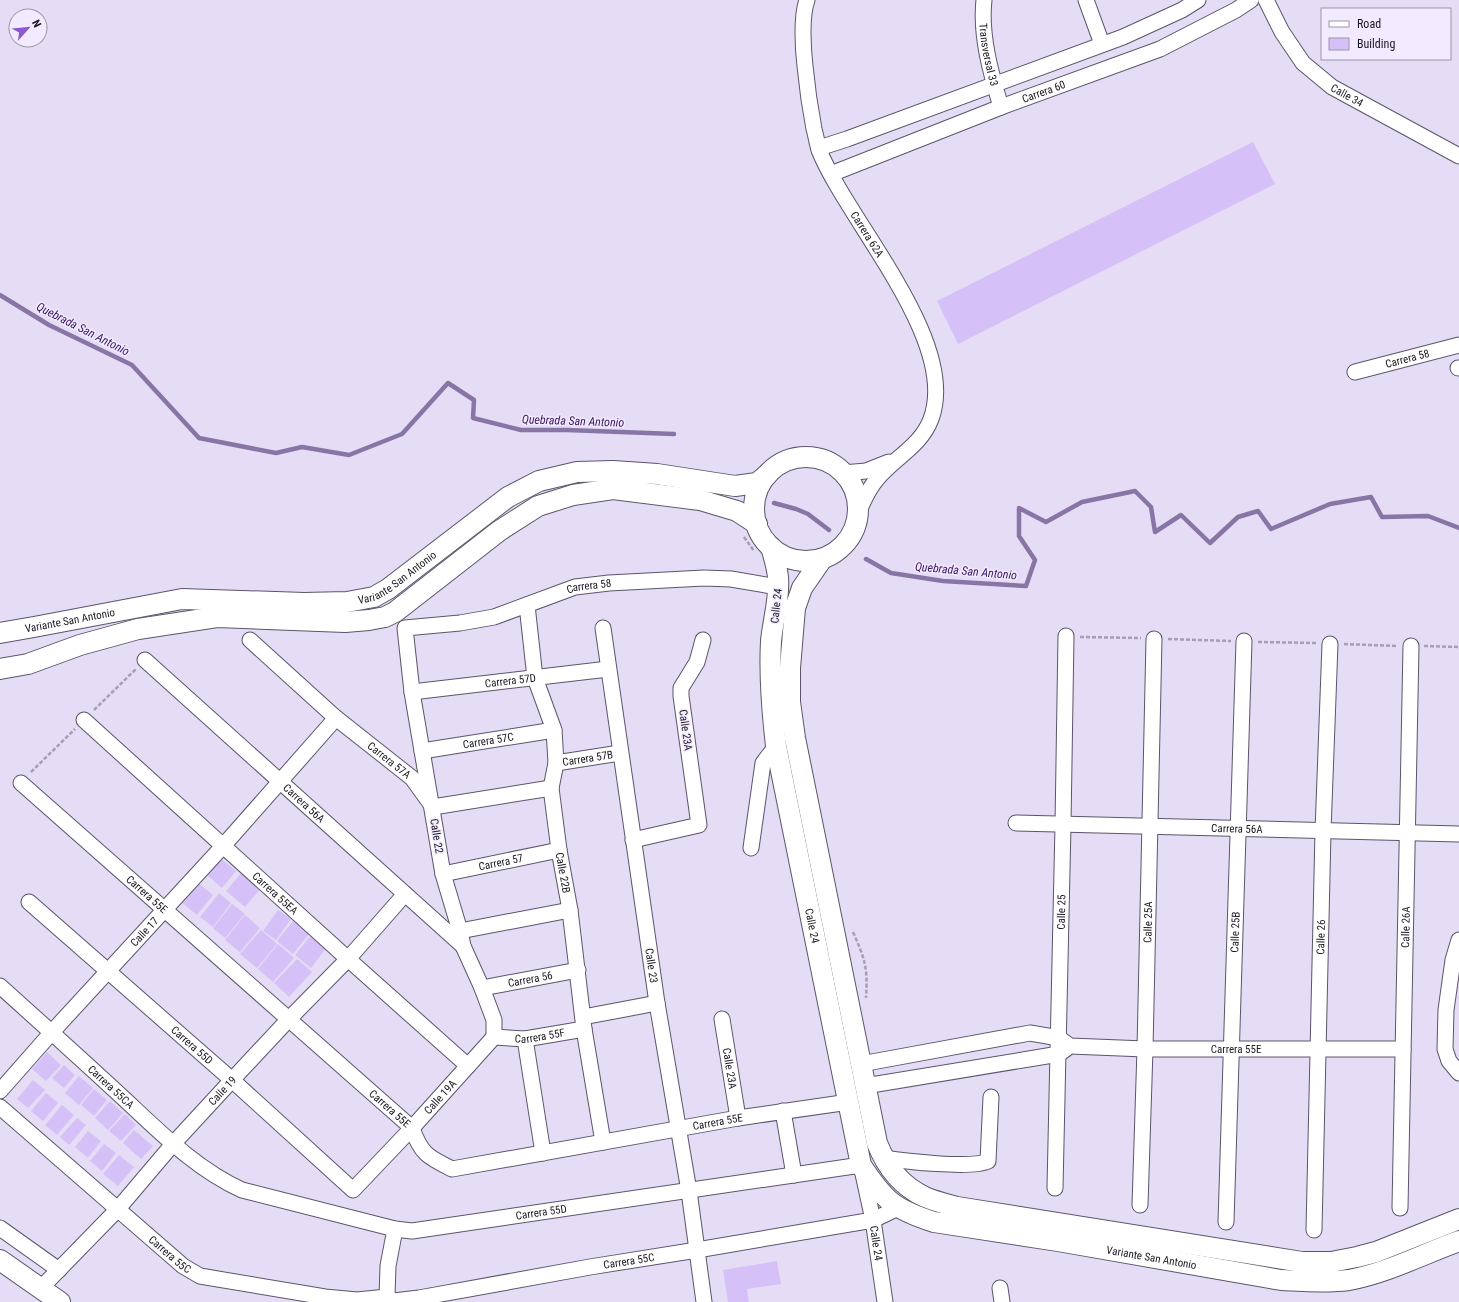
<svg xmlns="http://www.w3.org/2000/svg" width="1459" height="1302" font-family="'Roboto Condensed',sans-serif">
<rect width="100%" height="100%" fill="#e5dcf5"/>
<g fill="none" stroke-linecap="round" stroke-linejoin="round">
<!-- stream -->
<path stroke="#8875a6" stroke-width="4.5" d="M 0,295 L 49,325 L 132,365 L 199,438 L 276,453 L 302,447 L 349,455 L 402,434 L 448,383 L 474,400 L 473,418 L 521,430 L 567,430 L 674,434
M 774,503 L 796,509 L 808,514 L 829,530
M 866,559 L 891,573 L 943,581 L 1026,586 L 1035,560 L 1019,536 L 1019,508 L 1046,522 L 1082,502 L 1135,491 L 1151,507 L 1155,532 L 1181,515 L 1210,543 L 1238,517 L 1258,511 L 1271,529 L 1330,504 L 1371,497 L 1382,517 L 1428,516 L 1459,528"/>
</g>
<!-- building -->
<path fill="#d5c1f7" d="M 1253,142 L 1275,184 L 958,344 L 937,301 Z
M 220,858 L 236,871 L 222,888 L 206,874 Z
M 243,871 L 262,887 L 245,907 L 226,891 Z
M 197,882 L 213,895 L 197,915 L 181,902 Z
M 219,893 L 231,903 L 213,927 L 200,917 Z
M 232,904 L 245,914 L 225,938 L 213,928 Z
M 278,910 L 291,919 L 276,940 L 263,931 Z
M 245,915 L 260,928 L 240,952 L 225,940 Z
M 293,921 L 309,934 L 293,954 L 277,941 Z
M 261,930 L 277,944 L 257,968 L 240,954 Z
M 312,934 L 327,947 L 311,968 L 295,955 Z
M 278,944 L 294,958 L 273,982 L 258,969 Z
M 297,959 L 312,972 L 289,997 L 274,983 Z
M 47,1052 L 61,1065 L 46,1081 L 32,1069 Z
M 64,1065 L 75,1075 L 64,1088 L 52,1078 Z
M 79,1076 L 93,1088 L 79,1105 L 65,1093 Z
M 33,1080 L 45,1090 L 28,1108 L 17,1099 Z
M 94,1089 L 107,1100 L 94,1116 L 81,1105 Z
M 46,1093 L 58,1103 L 43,1121 L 31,1111 Z
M 110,1101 L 123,1113 L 108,1130 L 95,1118 Z
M 62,1105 L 74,1115 L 57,1135 L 45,1125 Z
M 125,1114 L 136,1125 L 121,1141 L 109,1131 Z
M 77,1118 L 86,1125 L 69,1145 L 60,1137 Z
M 134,1130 L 153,1146 L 141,1159 L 123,1143 Z
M 88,1131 L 101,1141 L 88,1158 L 75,1147 Z
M 104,1144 L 116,1153 L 102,1171 L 90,1161 Z
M 119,1155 L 134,1167 L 118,1186 L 103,1174 Z
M 777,1261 L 781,1284 L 747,1289 L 749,1302 L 728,1302 L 723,1270 Z"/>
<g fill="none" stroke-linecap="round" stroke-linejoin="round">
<defs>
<g id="minor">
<path id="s1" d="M 807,0 C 801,16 803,49 805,66 C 807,87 810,108 814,129 C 816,136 817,143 819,150 C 848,222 960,341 931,419 C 921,446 894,458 877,479 C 868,489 863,502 858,513"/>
<path id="s2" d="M 984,0 C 980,35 991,74 1001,107"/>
<path d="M 1086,0 L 1102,44"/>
<path id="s3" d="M 1266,0 L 1282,32 L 1303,63 L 1332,87 L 1459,156"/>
<path d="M 819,148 L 847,139 L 1123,37 L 1182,10 L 1198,0"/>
<path id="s4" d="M 831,174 L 1001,107 L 1160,49 L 1236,10 L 1251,0"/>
<path d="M 1458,368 L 1459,368"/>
<path id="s5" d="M 1355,372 L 1459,345"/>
<path d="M 843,473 L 866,471 L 889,462"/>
<path id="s6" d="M 527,605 L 535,678 L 554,730 L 556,763 L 551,788 L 559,850 L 570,910 L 584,1029 L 603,1142"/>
<path id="s7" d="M 603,628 L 657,1003 L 689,1191 L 704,1302"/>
<path id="s8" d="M 250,640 L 336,718 L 412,778 L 433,807 L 551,788"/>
<path id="s9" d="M 145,660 L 463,946"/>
<path id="s10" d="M 412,692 L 608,669"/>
<path id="s11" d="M 84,720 L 348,959 L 468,1066"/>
<path id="s12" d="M 422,751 L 554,730"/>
<path id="s13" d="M 556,763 L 620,753"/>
<path id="s14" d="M 21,783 L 412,1128 C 421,1154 428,1157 452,1169 L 738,1118 L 849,1102"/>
<path id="s15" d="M 1016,823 L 1459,834"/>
<path d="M 633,840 L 699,825 L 681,696 L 681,688 L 697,662 L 703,640"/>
<path d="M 751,848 L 763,763 L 776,746"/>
<path id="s16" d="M 443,874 L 559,850"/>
<path id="s17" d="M 29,902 L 232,1080 L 353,1190 L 412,1128 L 494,1037"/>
<path d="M 460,931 L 570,910"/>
<path d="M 1459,940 L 1453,960 L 1446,1010 L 1445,1049 L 1449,1061 L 1459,1073"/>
<path id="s18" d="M 0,986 C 40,1022 80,1058 120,1095 C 158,1130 194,1168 242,1190 L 395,1229 L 412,1231 L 861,1165 L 873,1220 L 885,1302"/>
<path id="s19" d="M 482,988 L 578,970"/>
<path d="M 583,1017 L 657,1003"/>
<path id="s20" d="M 722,1019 L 738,1118"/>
<path id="s21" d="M 494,1037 L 494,1020 L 482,988 L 463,946 L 460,931 L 443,874 L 412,692 L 405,628 L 460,623 L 494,617 L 575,587 L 609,583 L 704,578 L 731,579 L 778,587"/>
<path id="s22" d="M 494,1037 L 525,1039 L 584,1029"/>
<path d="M 525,1039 L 543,1153"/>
<path id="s23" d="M 861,1064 L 1030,1033 L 1059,1038 L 1070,1046 L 1145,1049 L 1403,1049"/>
<path d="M 865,1086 L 1059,1054 L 1066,1049"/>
<path id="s24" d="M 0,1091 L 52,1032 L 224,845 L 336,718"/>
<path id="s25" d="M 0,1107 L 183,1266 L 200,1276 L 325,1297 L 357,1300 L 387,1297"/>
<path d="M 783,1111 L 794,1175"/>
<path d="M 883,1158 C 903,1161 972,1169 988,1161 L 991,1097"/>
<path id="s26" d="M 1055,1188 L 1063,825 L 1066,636"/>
<path id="s27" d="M 1140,1205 L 1145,1049 L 1154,639"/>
<path id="s28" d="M 1400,1208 L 1411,646"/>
<path id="s29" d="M 1226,1222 L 1244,641"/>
<path d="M 0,1228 L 59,1270"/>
<path id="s30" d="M 395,1229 L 388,1266 L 387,1297 L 394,1301 L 419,1298 L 590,1267 L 697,1250 L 873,1220 L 898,1208"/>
<path id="s31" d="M 1314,1230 L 1323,831 L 1330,644"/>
<path id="s32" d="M 41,1288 L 117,1210 L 173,1144 L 232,1080 L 289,1019 L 348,959 L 405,894"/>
<path d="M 1000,1288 L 1002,1302"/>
</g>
<g id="major">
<circle cx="806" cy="509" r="52"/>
<path id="s33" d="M 771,547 C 774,557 777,567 778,577 C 780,598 773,620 771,641 C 769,677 772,711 776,746 L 861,1165 C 884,1200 893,1209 934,1222 L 1058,1241 L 1281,1280 C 1304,1281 1326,1283 1349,1280 C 1387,1273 1423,1254 1459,1241"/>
<path d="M 822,559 L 802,588 L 795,608 L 790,668 L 790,702 L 795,738 L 877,1143 C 886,1166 901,1186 925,1197 C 934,1201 946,1204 957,1207 L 1302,1262 L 1331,1262 L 1357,1257 L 1376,1252 L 1459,1219"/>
<path id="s34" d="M 0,633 L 34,627 L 182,599 L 304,603 L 347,602 L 374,597 L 388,589 L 508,497 L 539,481 L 577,472 L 613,471 L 657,474 L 735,486 L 757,483 L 768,474"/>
<path d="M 0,669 L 28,664 L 80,645 L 138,629 L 217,617 L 345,622 L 369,620 L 385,617 L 395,612 L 499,531 L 538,506 L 573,495 L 613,489 L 700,500 L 737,511 L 757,524"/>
<path d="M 0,1260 L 60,1302"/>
</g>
</defs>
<!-- minor casing -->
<use href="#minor" stroke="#5c556a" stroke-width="17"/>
<!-- major casing -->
<use href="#major" stroke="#5c556a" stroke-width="22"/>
<!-- path -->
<path stroke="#a69fb3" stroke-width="2.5" stroke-dasharray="4 2" stroke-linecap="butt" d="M 744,537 L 754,551
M 1080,637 L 1141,638
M 1168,639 L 1231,641
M 1258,642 L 1317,643
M 1344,644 L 1397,646
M 1424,646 L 1459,647
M 94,710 L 136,669
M 31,772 L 75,729
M 853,932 C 865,959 868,968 866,998"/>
<!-- minor -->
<use href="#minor" stroke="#fff" stroke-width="15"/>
<!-- major -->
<use href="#major" stroke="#fff" stroke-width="20"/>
</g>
<g text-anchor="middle" stroke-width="3" stroke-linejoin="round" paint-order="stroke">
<!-- street labels -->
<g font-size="11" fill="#1a161f" stroke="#f2ebff">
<text dy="4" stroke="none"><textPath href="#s2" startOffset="55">Transversal 33</textPath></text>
<text dy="4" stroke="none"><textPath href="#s4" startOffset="228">Carrera 60</textPath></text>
<text dy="4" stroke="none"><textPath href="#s3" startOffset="128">Calle 34</textPath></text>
<text dy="4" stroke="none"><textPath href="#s1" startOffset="249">Carrera 62A</textPath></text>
<text dy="4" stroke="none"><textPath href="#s5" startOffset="54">Carrera 58</textPath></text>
<text dy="4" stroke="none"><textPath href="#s34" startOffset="407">Variante San Antonio</textPath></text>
<text dy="4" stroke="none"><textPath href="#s21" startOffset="611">Carrera 58</textPath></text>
<text transform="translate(776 606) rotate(-84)" y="4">Calle 24</text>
<text dy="4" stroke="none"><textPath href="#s34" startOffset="71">Variante San Antonio</textPath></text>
<text dy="4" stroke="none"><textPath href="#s10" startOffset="99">Carrera 57D</textPath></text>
<text transform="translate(686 730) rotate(82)" y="4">Calle 23A</text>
<text dy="4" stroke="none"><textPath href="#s12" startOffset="67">Carrera 57C</textPath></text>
<text dy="4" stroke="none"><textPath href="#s13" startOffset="32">Carrera 57B</textPath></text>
<text dy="4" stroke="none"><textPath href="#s8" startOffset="184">Carrera 57A</textPath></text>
<text dy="4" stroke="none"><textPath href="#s9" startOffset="214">Carrera 56A</textPath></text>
<text dy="4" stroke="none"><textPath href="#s15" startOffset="221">Carrera 56A</textPath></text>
<text transform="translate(437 836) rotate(81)" y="4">Calle 22</text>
<text dy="4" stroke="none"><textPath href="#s16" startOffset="59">Carrera 57</textPath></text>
<text dy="4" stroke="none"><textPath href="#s6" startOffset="273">Calle 22B</textPath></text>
<text dy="4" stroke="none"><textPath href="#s11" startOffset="258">Carrera 55EA</textPath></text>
<text dy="4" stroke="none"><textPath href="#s14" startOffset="168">Carrera 55E</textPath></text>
<text dy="4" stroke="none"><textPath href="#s26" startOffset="276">Calle 25</textPath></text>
<text dy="4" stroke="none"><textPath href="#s27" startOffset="283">Calle 25A</textPath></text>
<text dy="4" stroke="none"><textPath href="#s33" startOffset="384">Calle 24</textPath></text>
<text dy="4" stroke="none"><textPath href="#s28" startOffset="281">Calle 26A</textPath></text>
<text dy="4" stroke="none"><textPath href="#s24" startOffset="215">Calle 17</textPath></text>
<text dy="4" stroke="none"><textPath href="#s29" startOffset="290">Calle 25B</textPath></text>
<text dy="4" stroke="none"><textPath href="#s31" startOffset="293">Calle 26</textPath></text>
<text dy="4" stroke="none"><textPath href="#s7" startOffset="341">Calle 23</textPath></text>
<text dy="4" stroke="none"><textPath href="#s19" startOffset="49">Carrera 56</textPath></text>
<text dy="4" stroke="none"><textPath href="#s22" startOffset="46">Carrera 55F</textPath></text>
<text dy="4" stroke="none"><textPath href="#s17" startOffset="217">Carrera 55D</textPath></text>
<text dy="4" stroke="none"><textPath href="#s23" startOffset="381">Carrera 55E</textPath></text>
<text dy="4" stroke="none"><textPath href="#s20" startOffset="50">Calle 23A</textPath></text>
<text dy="4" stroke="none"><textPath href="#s18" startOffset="150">Carrera 55CA</textPath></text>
<text dy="4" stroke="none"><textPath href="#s32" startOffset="268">Calle 19</textPath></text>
<text dy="4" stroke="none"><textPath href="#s17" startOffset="561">Calle 19A</textPath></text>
<text dy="4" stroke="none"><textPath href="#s14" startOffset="492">Carrera 55E</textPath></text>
<text dy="4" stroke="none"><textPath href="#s14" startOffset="851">Carrera 55E</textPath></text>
<text dy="4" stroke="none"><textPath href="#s18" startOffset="623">Carrera 55D</textPath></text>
<text dy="4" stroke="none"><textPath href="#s18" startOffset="1026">Calle 24</textPath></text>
<text dy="4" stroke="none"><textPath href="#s25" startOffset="225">Carrera 55C</textPath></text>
<text dy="4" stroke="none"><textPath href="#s33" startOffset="944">Variante San Antonio</textPath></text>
<text dy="4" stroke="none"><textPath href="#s30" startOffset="315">Carrera 55C</textPath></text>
</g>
<!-- water labels -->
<g font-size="12" font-style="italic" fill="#3b1561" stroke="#f2ebff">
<text transform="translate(83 329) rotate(27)" y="4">Quebrada San Antonio</text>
<text transform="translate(573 421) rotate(2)" y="4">Quebrada San Antonio</text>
<text transform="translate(966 571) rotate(5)" y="4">Quebrada San Antonio</text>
</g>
</g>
<!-- legend -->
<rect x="1321" y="8" width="130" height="52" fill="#f2ebff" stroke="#9c96a5"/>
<rect x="1329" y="21" width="20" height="6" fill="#ffffff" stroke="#9c96a5"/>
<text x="1357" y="28" font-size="12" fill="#1a161f">Road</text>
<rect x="1329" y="38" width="20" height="12" fill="#d5c1f7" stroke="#9c96a5"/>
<text x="1357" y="48" font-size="12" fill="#1a161f">Building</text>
<!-- north arrow -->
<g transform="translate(28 28) rotate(63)"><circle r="19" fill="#f2ebff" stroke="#9c96a5"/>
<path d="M0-3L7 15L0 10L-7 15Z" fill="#8e58d0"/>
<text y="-6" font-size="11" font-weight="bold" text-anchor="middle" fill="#1a161f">N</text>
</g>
</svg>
